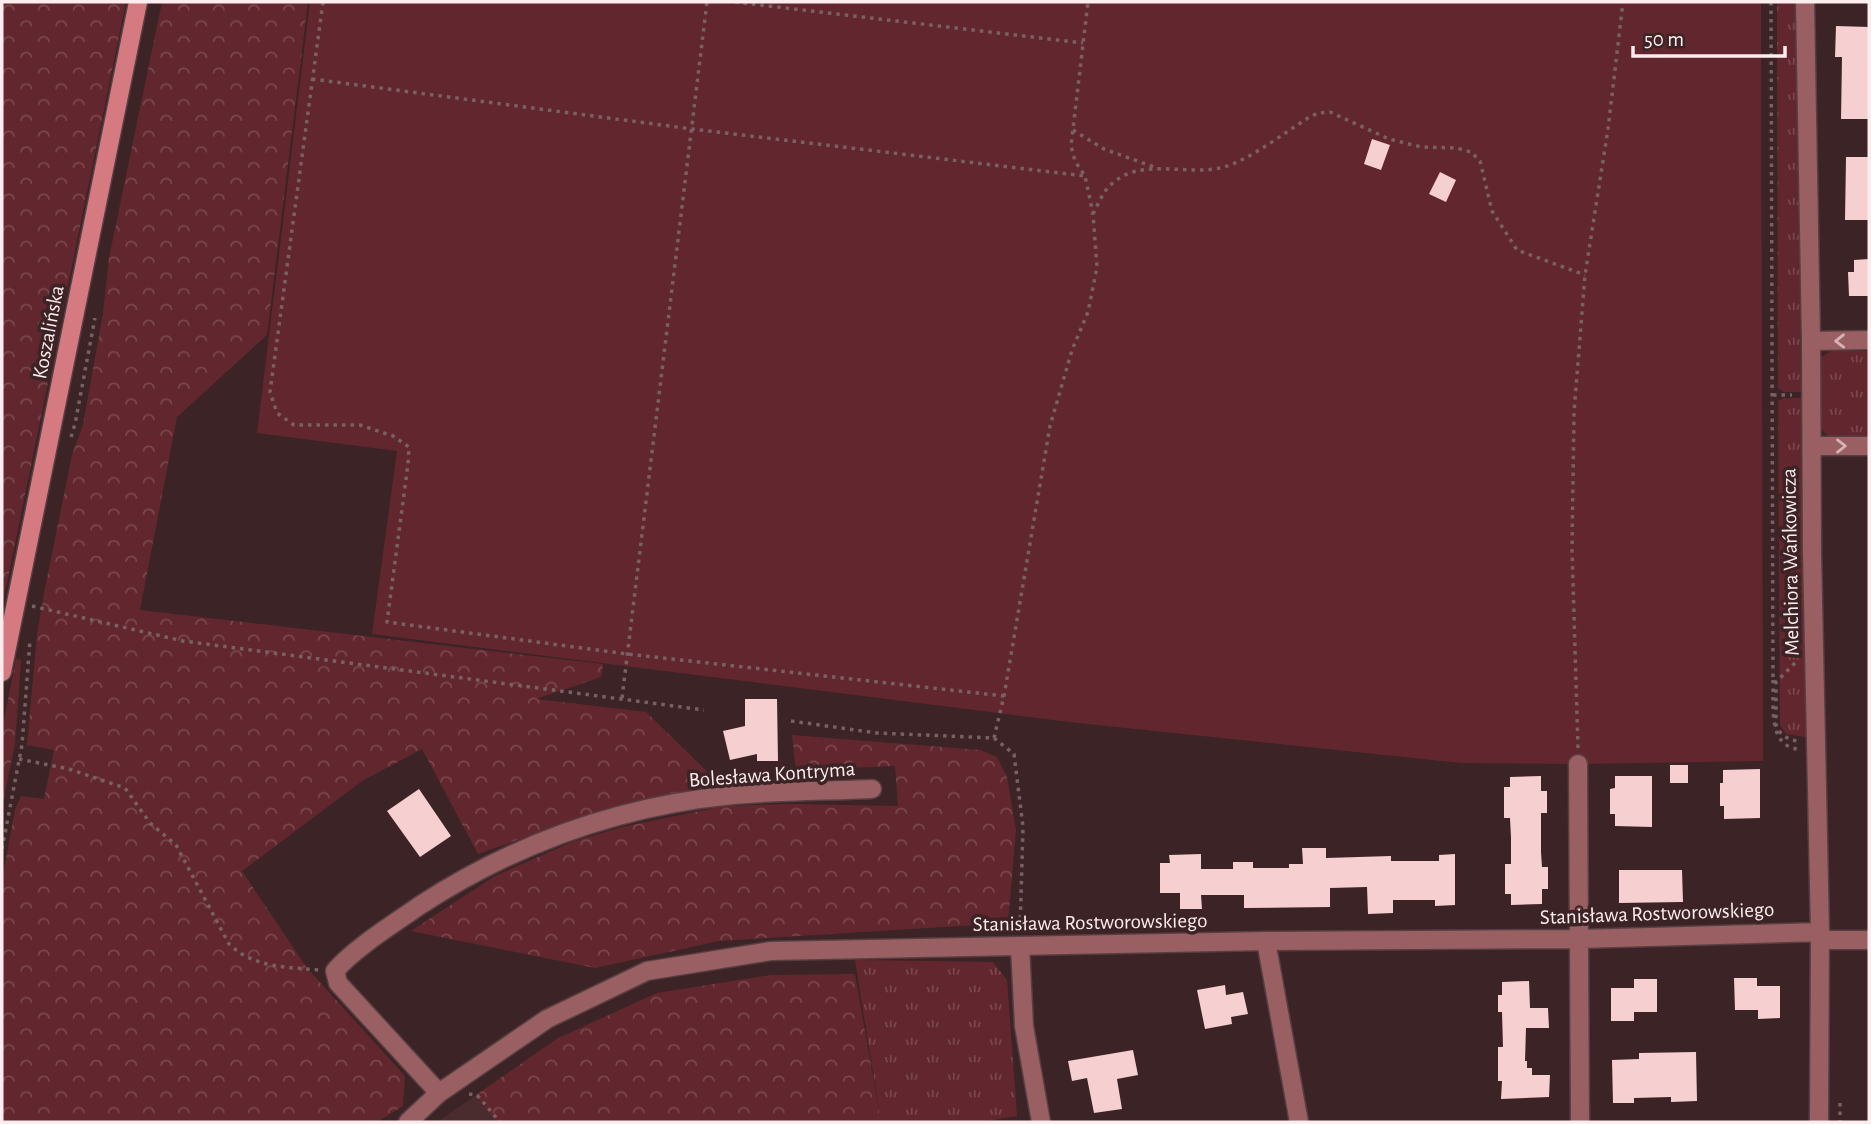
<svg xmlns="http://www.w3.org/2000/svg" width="1871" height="1124" font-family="'Alegreya Sans',sans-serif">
<defs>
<pattern id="grass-tufts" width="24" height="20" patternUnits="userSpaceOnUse" patternTransform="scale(1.75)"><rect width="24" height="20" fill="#62272e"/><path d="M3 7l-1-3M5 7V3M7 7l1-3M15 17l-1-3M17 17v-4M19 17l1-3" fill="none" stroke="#7a474d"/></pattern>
<pattern id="forest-crowns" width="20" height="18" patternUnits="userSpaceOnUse" patternTransform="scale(1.75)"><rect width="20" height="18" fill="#62272e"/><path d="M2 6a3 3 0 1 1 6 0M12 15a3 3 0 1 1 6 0" fill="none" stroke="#7a474d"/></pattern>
</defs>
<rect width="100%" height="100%" fill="#3c2325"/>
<!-- built -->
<path fill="#4a2b2e" d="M 476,1095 L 496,1122 L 438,1122 L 440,1120 Z"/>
<!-- grass -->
<path fill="url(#grass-tufts)" d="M 1777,2 L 1796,2 L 1801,392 L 1784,392 L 1778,388 Z
M 1831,351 L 1869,351 L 1869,440 C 1845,439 1830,446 1817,422 L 1816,364 L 1820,358 Z
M 1784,398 L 1801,398 L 1806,737 L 1786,734 L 1780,725 L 1778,401 Z
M 855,960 L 993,962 L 1007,980 L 1017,1116 L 981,1122 L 881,1122 Z"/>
<!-- forest -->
<path fill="url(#forest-crowns)" d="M 2,2 L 126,2 L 2,607 Z
M 162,2 L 308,2 L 267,335 L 177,417 L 140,610 L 603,664 L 601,677 L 536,699 L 646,712 L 721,785 L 599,811 L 478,854 L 422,749 L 362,781 L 242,871 L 307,968 L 405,1076 L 403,1106 L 377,1122 L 2,1122 L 2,880 L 15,810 L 21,796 L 44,799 L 54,750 L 27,745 L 37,634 L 45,588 L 72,455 L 83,425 L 103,313 L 109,258 Z
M 16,659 L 21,660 L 15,744 L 2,807 L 2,730 Z
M 792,735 L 980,750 L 997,757 L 1007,777 L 1016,830 L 1008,923 L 719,941 L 595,968 L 411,931 L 495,876 L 572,842 L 622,827 L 724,806 L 791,804 L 898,806 L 895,766 L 796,770 Z
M 855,974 L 881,1122 L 496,1122 L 476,1095 L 558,1038 L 657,993 L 771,975 Z"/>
<!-- garden -->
<path fill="#62272e" d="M 310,2 L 1761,2 L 1763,761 L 1578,764 L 1461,763 L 1069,722 L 372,634 L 397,451 L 257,433 Z"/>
<!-- building -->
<path fill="#f6cfd1" d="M 1836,26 L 1869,27 L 1869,119 L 1841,119 L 1842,57 L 1835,57 Z
M 1372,139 L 1390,145 L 1381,170 L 1364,164 Z
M 1846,157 L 1869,157 L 1869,220 L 1845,220 Z
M 1440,172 L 1456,180 L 1446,202 L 1429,194 Z
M 1869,259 L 1869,296 L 1849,296 L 1848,272 L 1854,272 L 1854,260 Z
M 745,699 L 777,699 L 778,761 L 757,761 L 757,754 L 730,760 L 723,731 L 745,726 Z
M 1670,765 L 1688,765 L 1688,783 L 1670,783 Z
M 1760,769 L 1760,818 L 1724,819 L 1724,806 L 1720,806 L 1720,783 L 1723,783 L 1723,770 Z
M 1541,776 L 1541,791 L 1547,791 L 1547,813 L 1541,813 L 1541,852 L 1542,867 L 1548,867 L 1548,889 L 1542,889 L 1542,904 L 1511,905 L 1511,894 L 1505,894 L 1505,864 L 1511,864 L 1511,838 L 1510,818 L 1504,818 L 1504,787 L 1510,787 L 1510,777 Z
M 1615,776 L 1652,776 L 1652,827 L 1615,826 L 1615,814 L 1610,814 L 1610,789 L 1615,788 Z
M 419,789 L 451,836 L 420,857 L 387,811 Z
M 1302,848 L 1326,848 L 1326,858 L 1391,856 L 1391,861 L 1439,861 L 1439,855 L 1455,854 L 1455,905 L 1435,906 L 1435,900 L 1393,900 L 1393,913 L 1368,914 L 1367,887 L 1330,888 L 1330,907 L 1244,908 L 1244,895 L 1201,895 L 1202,909 L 1180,909 L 1180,893 L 1160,893 L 1160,863 L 1170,863 L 1169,855 L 1201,854 L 1201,869 L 1233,869 L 1233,862 L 1253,862 L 1253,868 L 1289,868 L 1289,864 L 1303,864 Z
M 1619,870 L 1682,870 L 1683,902 L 1619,903 Z
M 1734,978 L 1757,978 L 1757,986 L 1780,986 L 1780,1018 L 1758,1019 L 1758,1010 L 1735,1010 Z
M 1634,979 L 1657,979 L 1657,1012 L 1634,1012 L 1634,1021 L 1611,1021 L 1611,988 L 1634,988 Z
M 1529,981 L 1530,1008 L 1548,1008 L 1549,1028 L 1526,1028 L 1525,1061 L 1527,1061 L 1527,1068 L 1532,1068 L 1532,1075 L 1550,1075 L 1549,1097 L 1501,1099 L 1502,1081 L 1498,1081 L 1498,1047 L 1503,1047 L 1502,1012 L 1498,1012 L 1498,995 L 1502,995 L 1502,982 Z
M 1225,985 L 1226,995 L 1243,992 L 1248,1014 L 1231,1017 L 1232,1024 L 1205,1029 L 1197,990 Z
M 1133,1050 L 1138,1075 L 1117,1079 L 1122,1109 L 1094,1113 L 1087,1078 L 1072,1081 L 1068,1061 Z
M 1696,1052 L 1697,1101 L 1671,1102 L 1671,1097 L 1634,1098 L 1634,1103 L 1613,1103 L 1612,1060 L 1639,1059 L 1639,1053 Z"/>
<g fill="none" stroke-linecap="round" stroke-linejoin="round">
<defs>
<path id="street" d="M 1805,2 L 1811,341 L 1812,553 L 1820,932 L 1819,1122
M 1811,341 L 1869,340
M 1812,446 L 1869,446
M 1578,764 L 1580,1122
M 1820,940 L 1869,940
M 1266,941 L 1299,1122
M 1020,946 L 1024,1026 L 1041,1122
M 439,1093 L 338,983 L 335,971 C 353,949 395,923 419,906 C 514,844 620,806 733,795 C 779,791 826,791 872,789
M 408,1122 L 439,1093 L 547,1019 L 647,971 L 771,951 L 1266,941 L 1580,939 L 1820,932"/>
<path id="secondary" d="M 2,672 L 138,2"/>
</defs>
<!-- street casing -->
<use href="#street" stroke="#573f41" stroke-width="21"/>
<!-- secondary casing -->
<use href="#secondary" stroke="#573f41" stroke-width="21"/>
<!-- path -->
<path stroke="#786163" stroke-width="3.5" stroke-dasharray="3.5 5" stroke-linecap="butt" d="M 323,2 L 270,392 L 277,413 L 294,425 L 360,425 L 393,436 L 409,447 L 408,464 L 387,622 L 627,654 L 1004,696
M 735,2 L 1083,43
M 1771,2 L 1773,680 L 1776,682
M 312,79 L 692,129 L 1085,176
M 1073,130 L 1104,149 L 1157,168
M 1093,214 C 1097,206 1101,197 1106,190 C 1136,153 1186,178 1224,167 C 1251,159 1284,133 1308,118 L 1318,113 L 1330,112 L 1389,139 L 1421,147 L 1456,148 L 1471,152 L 1480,161 L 1492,211 L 1517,250 L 1585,275
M 1773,395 L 1792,395
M 71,437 L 75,424 L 95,318
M 32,606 L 183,641 L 704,710
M 1795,663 L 1776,682 L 1776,725 C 1780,735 1787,739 1797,741
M 1773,680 C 1774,703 1767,746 1798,749
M 622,698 L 707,2
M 791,721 L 877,733 L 994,738 L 1014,754 L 1023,827 L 1020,930
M 994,738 L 1004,696 L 1050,426 L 1072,350 L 1088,312 L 1097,267 L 1093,214 L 1085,176 L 1075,161 L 1071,146 L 1088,2
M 1578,748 L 1572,549 L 1574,413 L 1585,275 L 1608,129 L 1623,2
M 19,759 L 69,769 L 125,788 L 150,823 L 176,845 L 229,944 C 254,968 286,967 319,970
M 2,849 L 22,745 L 30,640
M 469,1094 L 477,1095 L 500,1122
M 1840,1103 L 1840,1122"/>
<!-- street -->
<use href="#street" stroke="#995f63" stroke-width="18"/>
<!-- secondary -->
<use href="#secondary" stroke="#d67a82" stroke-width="18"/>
</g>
<!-- one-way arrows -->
<defs><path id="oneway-chevron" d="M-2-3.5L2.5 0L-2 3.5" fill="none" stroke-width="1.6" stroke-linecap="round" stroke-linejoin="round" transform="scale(1.75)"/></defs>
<g stroke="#d6b4b6">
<use href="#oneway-chevron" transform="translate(1840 341) rotate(179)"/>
<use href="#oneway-chevron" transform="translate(1841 446)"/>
</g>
<g text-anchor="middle" stroke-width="7" stroke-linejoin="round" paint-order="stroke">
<!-- street labels -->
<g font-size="21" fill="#feedee" stroke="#3c2325">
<text transform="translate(48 332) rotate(-79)" y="7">Koszalińska</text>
<text transform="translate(1790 562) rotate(-91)" y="7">Melchiora Wańkowicza</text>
<text transform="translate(772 774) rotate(-4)" y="7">Bolesława Kontryma</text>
<text transform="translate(1657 913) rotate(-2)" y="7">Stanisława Rostworowskiego</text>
<text transform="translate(1090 922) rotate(-1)" y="7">Stanisława Rostworowskiego</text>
</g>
</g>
<!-- border -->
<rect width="1871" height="1124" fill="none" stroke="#feedee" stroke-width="7"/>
<!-- scale -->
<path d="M1633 46v10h152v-10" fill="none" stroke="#feedee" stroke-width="3.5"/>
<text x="1644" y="46" font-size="21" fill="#feedee" stroke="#3c2325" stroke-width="5" paint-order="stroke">50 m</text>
</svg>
